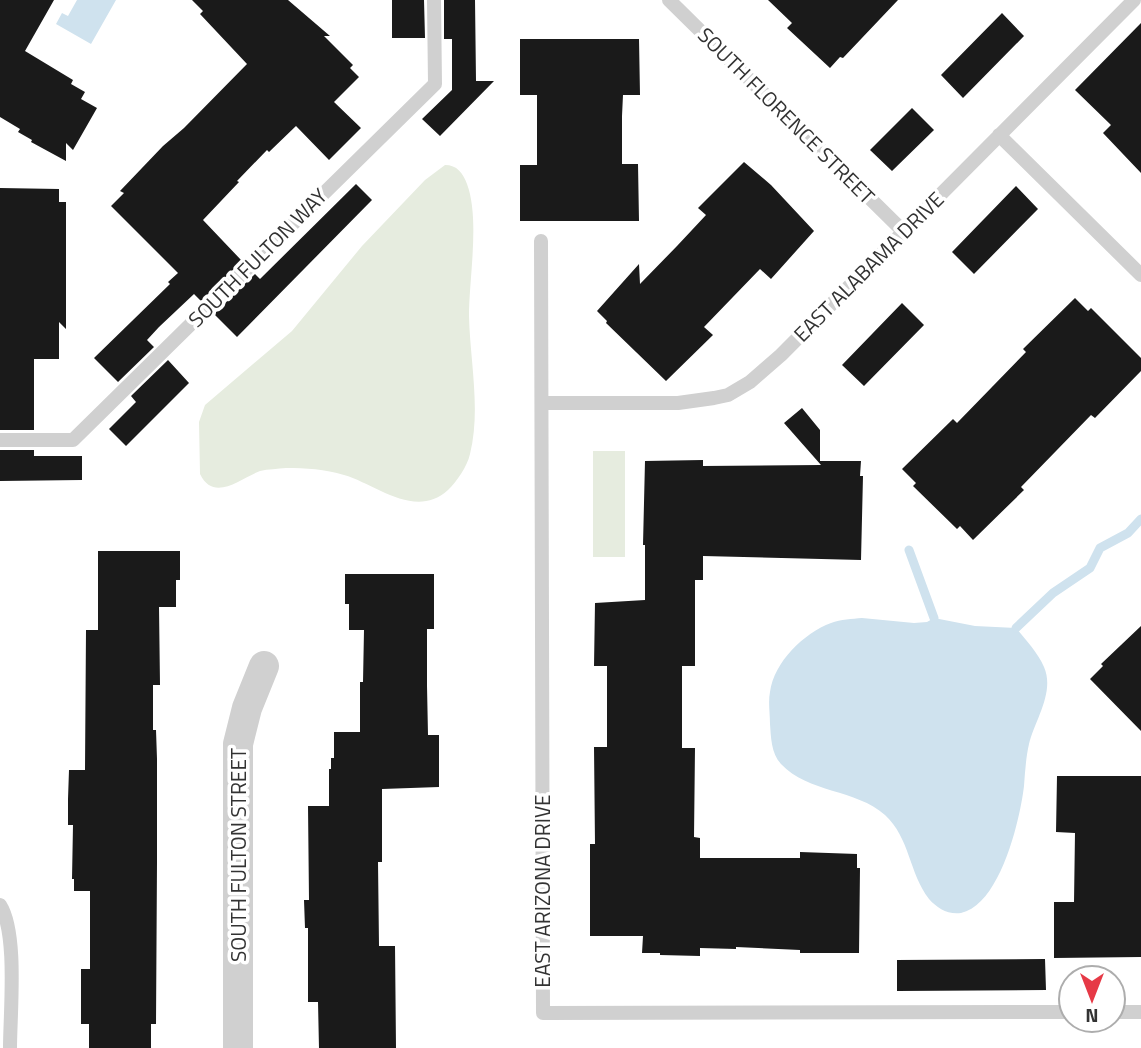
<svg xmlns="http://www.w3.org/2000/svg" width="1141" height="1048" font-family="'Titillium Web',sans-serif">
<rect width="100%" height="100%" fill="#fff"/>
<!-- green -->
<path fill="#e6ecdf" d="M 445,165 C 457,165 463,173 467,184 C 480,219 469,278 469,316 C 470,361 481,410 470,454 C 467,467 457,481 448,490 C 415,520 376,484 344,475 C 325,469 306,468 286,468 C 278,469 268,469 260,471 C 241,478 214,503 200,474 L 199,422 L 205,405 L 292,331 L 362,246 L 425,180 Z
M 593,451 L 625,451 L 625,557 L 593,557 Z"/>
<!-- water -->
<path fill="#cfe2ee" d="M 77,0 L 116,0 L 91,44 L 56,24 L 62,13 L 68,16 Z
M 862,618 L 914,623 L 927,622 L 934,618 L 975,626 L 1016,628 C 1026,640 1038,653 1044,667 C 1055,692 1035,720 1029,744 C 1026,757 1025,772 1024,786 C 1020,820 1000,905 961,913 C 948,915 937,908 929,899 C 909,873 910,838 885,815 C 856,789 808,793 781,764 C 771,753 771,737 770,724 C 770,713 768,702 770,692 C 774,662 804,633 831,623 C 841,619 852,619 862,618 Z"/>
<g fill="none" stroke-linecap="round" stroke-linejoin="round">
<!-- stream -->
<path stroke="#cfe2ee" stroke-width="9" d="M 909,550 L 934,618
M 1016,628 L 1053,593 L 1090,568 L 1100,548 L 1128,533 L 1141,519"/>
</g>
<!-- building -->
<path fill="#1a1a1a" d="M 0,0 L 54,0 L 25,51 L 73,80 L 71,84 L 85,92 L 81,99 L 97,108 L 73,150 L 66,143 L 66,161 L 31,142 L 32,140 L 18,132 L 20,129 L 0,117 Z
M 192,0 L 288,0 L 330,36 L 324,36 L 353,65 L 350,68 L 359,77 L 334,102 L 361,128 L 329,160 L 296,126 L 269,152 L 267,150 L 237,181 L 239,182 L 203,220 L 242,261 L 201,301 L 194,294 L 159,327 L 147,340 L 154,347 L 118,382 L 94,358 L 170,284 L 168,282 L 178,273 L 111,206 L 124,193 L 120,191 L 163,146 L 184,128 L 247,64 L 200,14 L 203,11 Z
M 392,0 L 424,0 L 425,38 L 392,38 Z
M 444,0 L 475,0 L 476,81 L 494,81 L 440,136 L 422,119 L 452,90 L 452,39 L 444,39 Z
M 768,0 L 898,0 L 843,58 L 840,57 L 830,68 L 787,28 L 792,23 Z
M 1002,13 L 1024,36 L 963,98 L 941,75 Z
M 1141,23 L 1141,173 L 1103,133 L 1111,125 L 1075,90 Z
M 520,39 L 639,39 L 640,95 L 623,95 L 622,116 L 622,164 L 638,164 L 639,221 L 520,221 L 520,165 L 537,165 L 537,95 L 520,95 Z
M 912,108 L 934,130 L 892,171 L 870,150 Z
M 744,162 L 771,185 L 814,231 L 771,279 L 760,269 L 704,327 L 713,335 L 666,381 L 606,323 L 607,321 L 597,311 L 639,264 L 640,284 L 677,246 L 706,215 L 698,208 Z
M 356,184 L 372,200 L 237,337 L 214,314 L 255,274 L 260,279 Z
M 1016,186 L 1038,209 L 974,274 L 952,252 Z
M 0,188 L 59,189 L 59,202 L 66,202 L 66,329 L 59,322 L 59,359 L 34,359 L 34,430 L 0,430 Z
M 1075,298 L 1088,311 L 1091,308 L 1141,358 L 1141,371 L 1095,418 L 1091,415 L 1021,487 L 1024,490 L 973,540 L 960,526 L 957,529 L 913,486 L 916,483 L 902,469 L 953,419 L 957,423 L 1026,352 L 1023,349 Z
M 902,303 L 924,325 L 864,386 L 842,365 Z
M 168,360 L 189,383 L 126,446 L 109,429 L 136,402 L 131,396 Z
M 802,408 L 820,430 L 820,461 L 861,461 L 860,476 L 863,476 L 861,560 L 703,556 L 703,580 L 695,580 L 695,666 L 682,666 L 682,748 L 695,748 L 694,837 L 700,838 L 700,858 L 800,858 L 800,852 L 857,854 L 857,868 L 860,868 L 859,953 L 800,953 L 800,950 L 736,947 L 736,949 L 700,948 L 700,956 L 660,955 L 660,953 L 642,953 L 643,936 L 590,936 L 590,844 L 595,844 L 594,747 L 607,747 L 607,666 L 594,666 L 595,603 L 645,600 L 645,545 L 643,545 L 645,461 L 703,460 L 703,466 L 821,465 L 784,423 Z
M 0,450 L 34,450 L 34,456 L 82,456 L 82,480 L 0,481 Z
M 98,551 L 180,551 L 180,580 L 176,580 L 176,607 L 159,607 L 160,685 L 153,685 L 153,730 L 156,730 L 157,759 L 157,862 L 156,1024 L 151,1024 L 151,1048 L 89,1048 L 89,1024 L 81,1024 L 81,969 L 90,969 L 90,891 L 74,891 L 74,879 L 72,879 L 73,825 L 68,825 L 68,799 L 69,770 L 85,770 L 86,630 L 98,630 Z
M 345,574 L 434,574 L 434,629 L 427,629 L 427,686 L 428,735 L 439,735 L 439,787 L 382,789 L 382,862 L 378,862 L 379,946 L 395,946 L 396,1048 L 319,1048 L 318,1002 L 308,1002 L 308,928 L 305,928 L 304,900 L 309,900 L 308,806 L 329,806 L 329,769 L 331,769 L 331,758 L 334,758 L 334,732 L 360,732 L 360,682 L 363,682 L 364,630 L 349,630 L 349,604 L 345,604 Z
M 1141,626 L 1141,731 L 1090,679 L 1103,666 L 1101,664 Z
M 1057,776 L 1141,776 L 1141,957 L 1054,958 L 1054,902 L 1074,902 L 1075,833 L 1056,832 Z
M 1045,959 L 1046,990 L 897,991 L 897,960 Z"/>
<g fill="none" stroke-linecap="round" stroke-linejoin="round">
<!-- lane -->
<path stroke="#d0d0d0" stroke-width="14" d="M 669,0 L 904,232
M 999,135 L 1141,275
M 541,241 L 543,1013 L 1071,1012
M 543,403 L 678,403 L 714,398 L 728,395 L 750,382 L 781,355 L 1134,0
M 0,440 L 73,440 L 435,84 L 434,0
M 0,905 C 18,933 10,1013 10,1048
M 1113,1012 L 1141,1012"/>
<!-- street -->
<path stroke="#d0d0d0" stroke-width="30" d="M 238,1048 L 238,744 L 247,708 L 264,666"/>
</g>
<g text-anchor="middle" stroke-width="7" stroke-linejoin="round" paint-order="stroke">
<!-- street labels -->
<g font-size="21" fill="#333" stroke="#fff">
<text transform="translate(786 116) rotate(45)" y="7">SOUTH FLORENCE STREET</text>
<text transform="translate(258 258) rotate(-45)" y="7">SOUTH FULTON WAY</text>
<text transform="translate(869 267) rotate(-45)" y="7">EAST ALABAMA DRIVE</text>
<text transform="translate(239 855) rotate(-90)" y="7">SOUTH FULTON STREET</text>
<text transform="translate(543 891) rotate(-90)" y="7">EAST ARIZONA DRIVE</text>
</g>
</g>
<!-- north arrow -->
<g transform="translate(1092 999) rotate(180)"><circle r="33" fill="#ffffff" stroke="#adadad" stroke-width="2"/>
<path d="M0-5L12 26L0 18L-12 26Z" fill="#e63946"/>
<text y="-10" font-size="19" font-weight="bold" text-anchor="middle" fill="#333333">N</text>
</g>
</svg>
